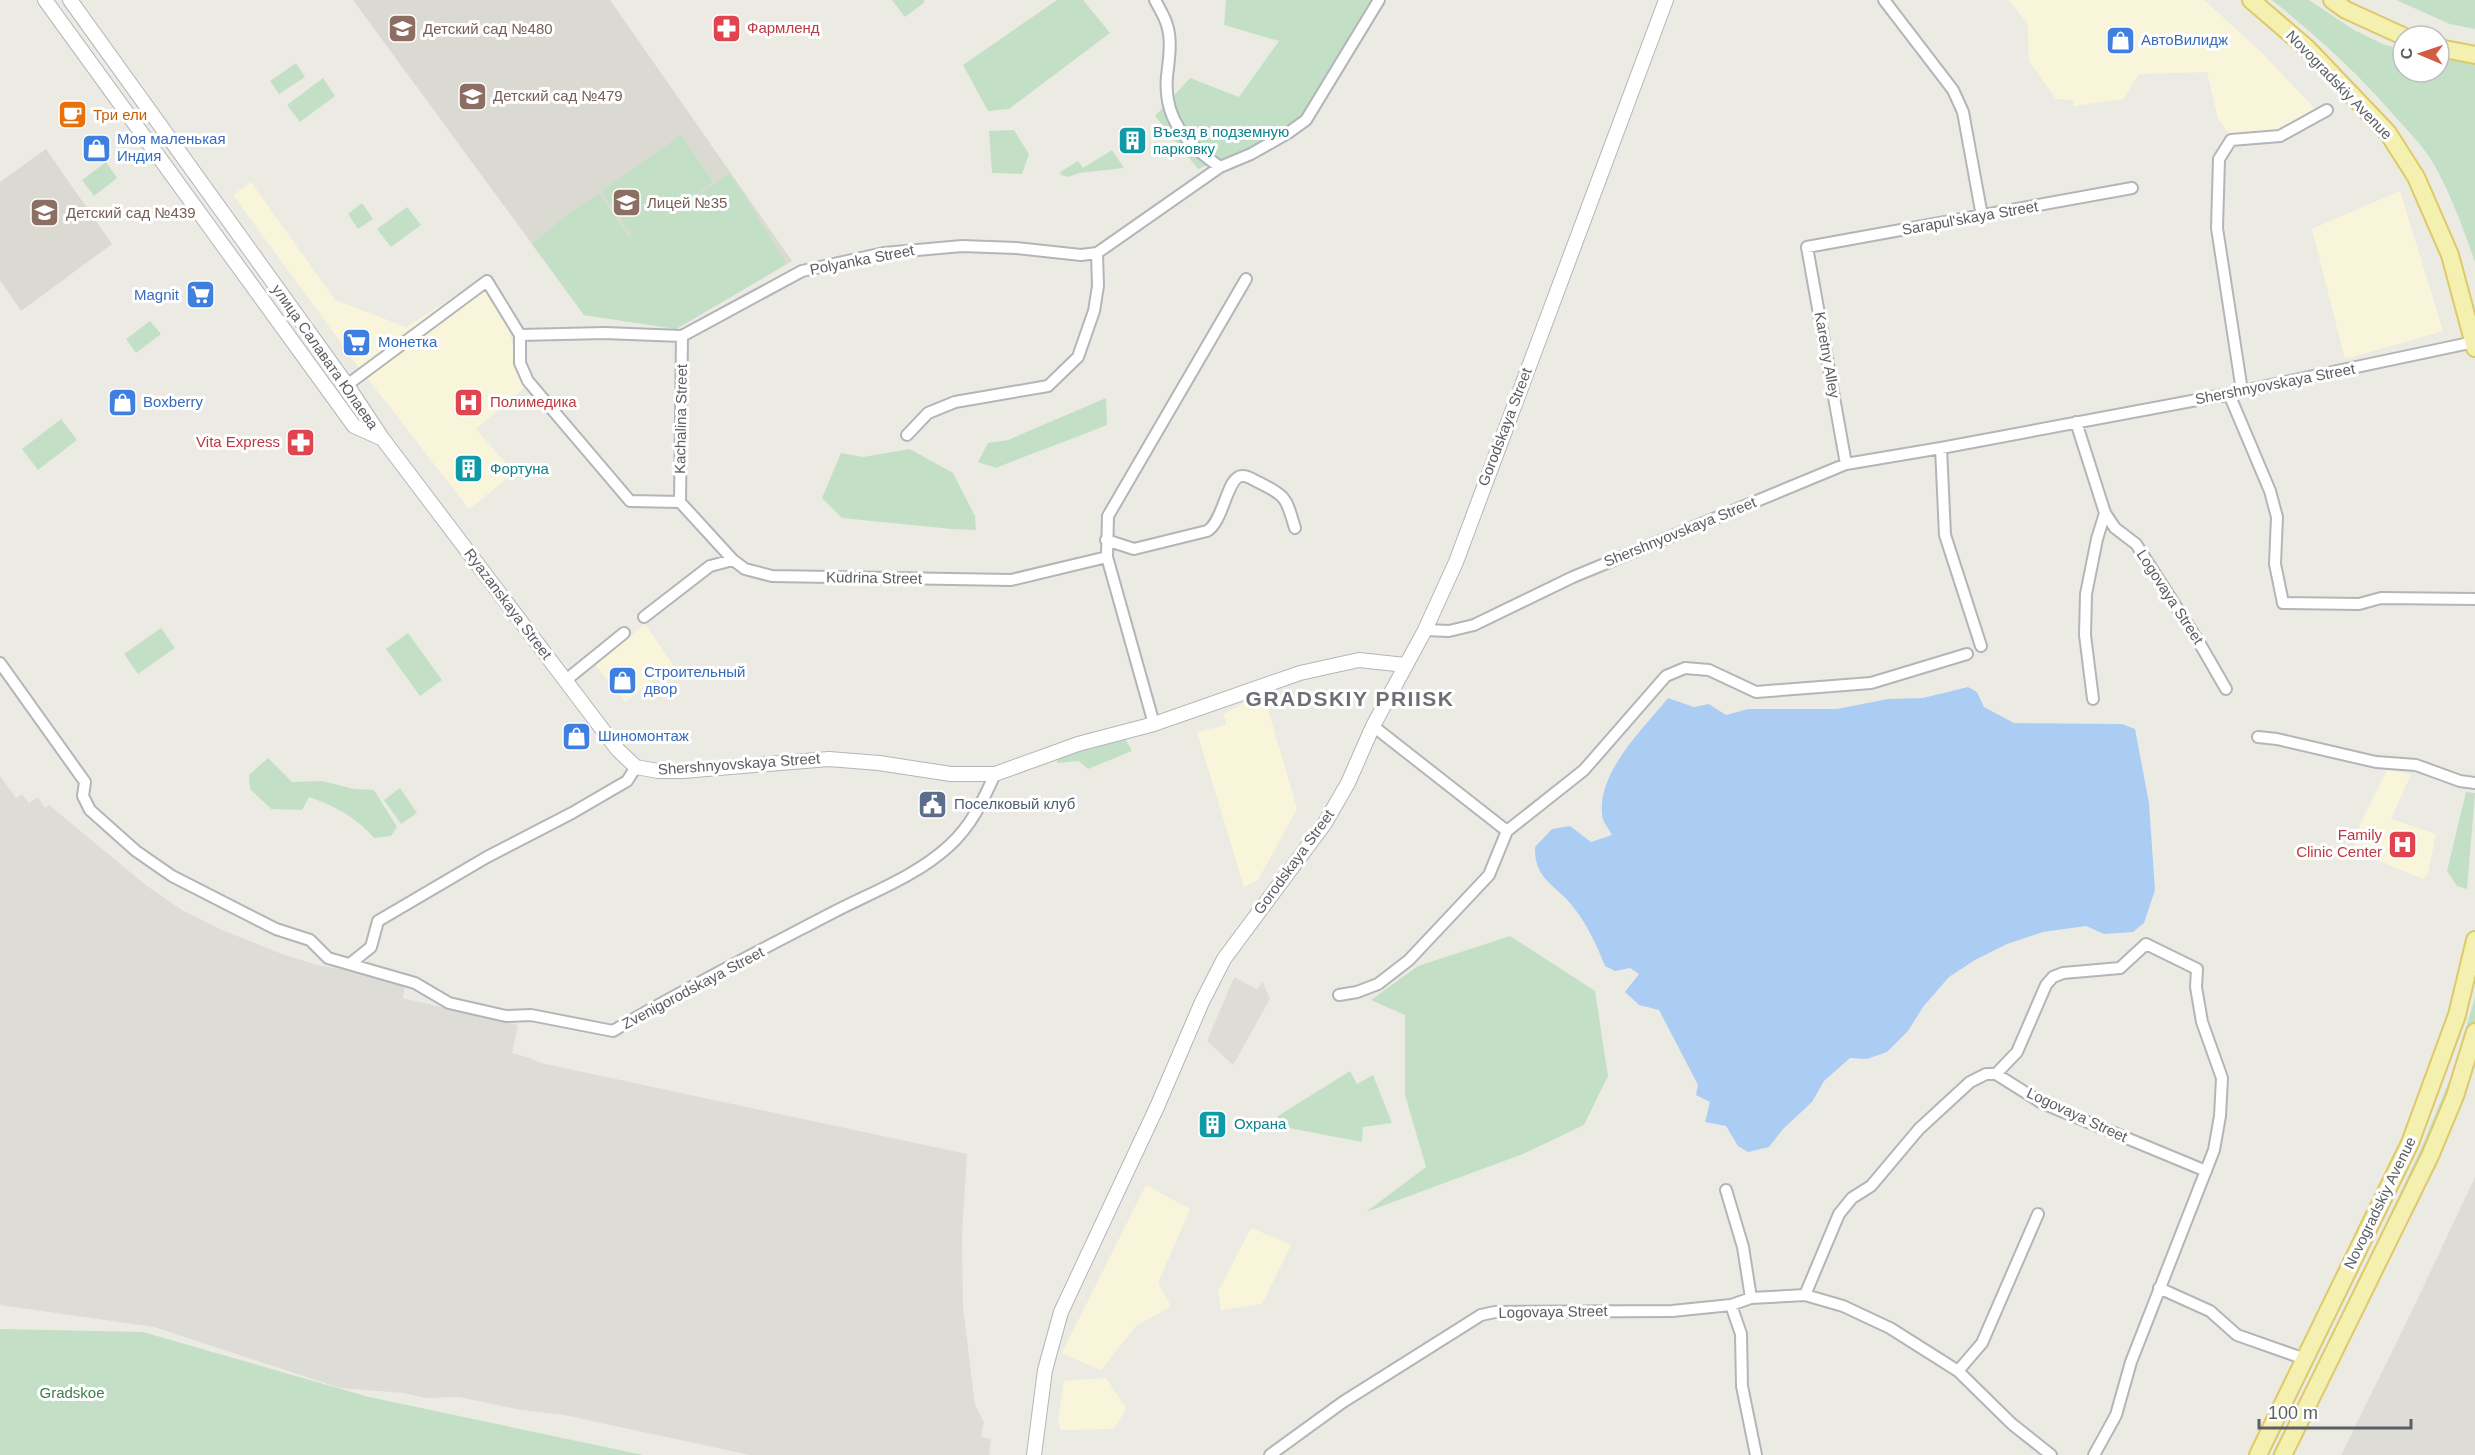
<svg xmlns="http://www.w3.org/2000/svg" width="2475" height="1455" font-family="Arial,sans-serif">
<rect width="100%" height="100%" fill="#ecebe3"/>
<!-- commercial -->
<path fill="#f9f5db" d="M 2009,0 L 2204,0 L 2262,53 L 2316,110 L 2278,133 L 2231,136 L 2218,119 L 2207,72 L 2139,74 L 2123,99 L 2074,106 L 2073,100 L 2056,99 L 2029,61 L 2028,24 Z
M 251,182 L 335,300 L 406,327 L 480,281 L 489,292 L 507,322 L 524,388 L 476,429 L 514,473 L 469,509 L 358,366 L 233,195 Z
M 2400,191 L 2443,331 L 2345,359 L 2312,229 Z
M 645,624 L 673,665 L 625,702 L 595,664 Z
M 1263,692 L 1297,809 L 1258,880 L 1244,887 L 1197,732 L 1226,725 L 1224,714 Z
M 2387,770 L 2411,774 L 2391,819 L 2436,834 L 2428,873 L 2423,879 L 2354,851 L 2360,824 Z
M 1146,1185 L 1190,1209 L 1158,1283 L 1171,1306 L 1136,1326 L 1101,1370 L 1062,1353 Z
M 1251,1228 L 1291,1245 L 1262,1304 L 1221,1310 L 1218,1292 Z
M 1106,1378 L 1126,1408 L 1118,1423 L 1112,1429 L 1061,1430 L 1058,1420 L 1064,1381 Z"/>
<!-- industrial -->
<path fill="#dedcd7" d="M 0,776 L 16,798 L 22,794 L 29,803 L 38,797 L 45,808 L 49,805 L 147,886 L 182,910 L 222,930 L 282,954 L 317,965 L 354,971 L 405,985 L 403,998 L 518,1025 L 512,1053 L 530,1058 L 541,1063 L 967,1154 L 962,1235 L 963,1307 L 975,1405 L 984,1422 L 981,1437 L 991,1439 L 989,1455 L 750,1455 L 564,1415 L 521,1410 L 459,1397 L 425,1398 L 404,1393 L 340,1388 L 154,1327 L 0,1305 Z
M 1234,977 L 1257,989 L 1263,982 L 1270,999 L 1233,1065 L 1207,1041 Z
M 2475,1177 L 2475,1455 L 2341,1455 L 2410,1315 Z"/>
<!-- education -->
<path fill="#dbdad2" d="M 353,0 L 610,0 L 792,261 L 676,329 L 584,315 Z
M 46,149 L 112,244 L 21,311 L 0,280 L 0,182 Z"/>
<!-- green -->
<path fill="#c3e0c6" d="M 892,0 L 923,0 L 925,2 L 905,17 Z
M 1057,0 L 1083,0 L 1110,33 L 1009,109 L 988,111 L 963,65 Z
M 1226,0 L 1372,0 L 1297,127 L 1198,169 L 1155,116 L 1190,78 L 1239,97 L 1279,41 L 1224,25 Z
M 2272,0 L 2309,0 L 2354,30 L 2383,44 L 2403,50 L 2403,72 L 2439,72 L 2439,58 L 2475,64 L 2475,262 C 2464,231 2453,200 2438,172 C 2429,153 2413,136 2399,121 C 2361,76 2318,37 2272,0 Z
M 2396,0 L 2475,0 L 2475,29 L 2450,24 Z
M 296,63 L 305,77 L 279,94 L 270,81 Z
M 323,78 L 335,96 L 300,122 L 287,105 Z
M 1014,130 L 1029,154 L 1022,174 L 992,173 L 989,131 Z
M 681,135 L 713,182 L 636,236 L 730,173 L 787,264 L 676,329 L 584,315 L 532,244 L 564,217 L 599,193 L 629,237 L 632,236 L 601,191 Z
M 1112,150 L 1124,168 L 1079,173 L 1069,177 L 1061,175 L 1060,172 L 1078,161 L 1083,168 Z
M 106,162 L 117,178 L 94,196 L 82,180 Z
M 362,203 L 373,219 L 358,229 L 348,214 Z
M 407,207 L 421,225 L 391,247 L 377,229 Z
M 150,321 L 161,334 L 136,353 L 126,339 Z
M 1106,398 L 1107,425 C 1070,440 1033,453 996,468 L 978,462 L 988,443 L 1008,440 Z
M 61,419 L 77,440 L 38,470 L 22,449 Z
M 910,449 L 953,473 L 975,516 L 976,530 L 952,529 L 842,518 L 822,498 L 841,453 L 863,457 Z
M 161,628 L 175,648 L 138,674 L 124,654 Z
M 408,633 L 442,680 L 420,696 L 386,649 Z
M 1123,735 L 1132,751 L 1088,769 L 1079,761 L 1057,763 L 1057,755 Z
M 268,758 L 292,782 L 322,781 L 354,789 L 374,790 L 397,827 L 391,836 L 374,838 C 356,817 335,806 309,797 L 302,810 L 271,809 L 250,789 L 249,775 Z
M 400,788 L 417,813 L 401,824 L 384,800 Z
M 2466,792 L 2475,793 L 2467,889 L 2457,886 L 2447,871 Z
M 1510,936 L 1595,991 L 1608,1076 L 1584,1125 L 1523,1154 L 1366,1212 L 1426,1167 L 1405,1095 L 1405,1015 L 1371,1000 L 1418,966 Z
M 2475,997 L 2475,1024 L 2459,1076 L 2281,1455 L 2272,1455 L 2338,1325 L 2420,1151 L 2453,1072 Z
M 1350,1071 L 1357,1084 L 1373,1075 L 1392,1123 L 1363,1127 L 1362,1142 L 1279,1126 L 1278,1116 Z
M 0,1329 L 143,1332 L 369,1397 L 643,1455 L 0,1455 Z"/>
<!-- water -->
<path fill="#accdf3" d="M 1968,687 L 1977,692 L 1984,707 L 2014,723 L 2122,724 L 2135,729 L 2149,803 L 2155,890 L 2144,923 L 2133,932 L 2104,934 L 2086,926 L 2043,932 L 2007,944 L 1975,960 L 1949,977 L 1923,1007 L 1908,1031 L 1887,1052 L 1867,1059 L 1850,1058 L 1824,1081 L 1812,1102 L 1783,1129 L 1769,1147 L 1748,1152 L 1738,1146 L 1726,1126 L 1705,1122 L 1710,1102 L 1696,1095 L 1698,1085 L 1659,1010 L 1639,1005 L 1625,992 L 1639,974 L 1630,968 L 1615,971 L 1605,966 C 1597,946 1588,926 1574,908 C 1557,885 1534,881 1535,847 L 1552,829 L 1570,826 L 1591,842 L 1612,835 C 1609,829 1602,821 1602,814 C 1598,771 1643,729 1668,698 L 1694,707 L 1709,704 L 1726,715 L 1748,709 L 1837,709 L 1888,699 L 1923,698 Z"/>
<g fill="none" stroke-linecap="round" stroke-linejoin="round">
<defs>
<path id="minor" d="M 1155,0 C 1159,8 1165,17 1167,25 C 1172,40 1169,60 1167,76 C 1163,120 1187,144 1220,167
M 1884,0 L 1953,90 L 1963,112 L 1982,216
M 520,335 L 520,363 L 528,381 L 630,501 L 680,502 L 733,560
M 347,385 L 487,281 L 520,335 L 604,333 L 682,336 L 802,271 L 884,253 L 962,246 L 1016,248 L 1081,255 L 1097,253 L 1220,167 L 1251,154 L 1288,133 L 1306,120 L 1379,0
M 2242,391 L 2217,228 L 2219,159 L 2231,140 L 2280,136 L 2327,110
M 2229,394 L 2270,491 L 2277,517 L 2275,564 L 2283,603 L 2359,604 L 2381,598 L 2475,599
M 2076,422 L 2105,513 L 2097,539 L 2086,594 L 2085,635 L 2093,699
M 907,435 L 928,413 L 955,402 L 1048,386 L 1078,357 L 1094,311 L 1098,286 L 1097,253
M 1941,448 L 1945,535 L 1981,646
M 1846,464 L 1807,247 L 2132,188
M 680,502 L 682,336
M 2105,513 L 2115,528 L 2136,544 L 2200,644 L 2226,689
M 1106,540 L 1134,549 L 1207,531 C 1224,522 1227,474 1243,476 C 1249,476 1255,481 1260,483 C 1288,497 1286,499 1295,528
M 1107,557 L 1154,724
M 644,617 L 710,566 L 733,560 L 745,569 L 772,576 L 1011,580 L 1107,557 L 1108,516 L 1246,279
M 1425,630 L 1449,631 L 1474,625 L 1573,577 L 1846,464 L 1941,448 L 2229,394 L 2474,342
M 0,663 L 85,782 L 83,796 L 90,810 L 136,851 L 172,876 L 276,929 L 310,940 L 328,958 L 415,983 L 449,1003 L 506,1016 L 531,1015 L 613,1031 C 684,989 757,952 830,914 C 870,893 915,877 949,846 C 971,826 983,801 995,774
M 566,680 L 624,633
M 1373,726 L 1507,831
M 2258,737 L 2277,739 L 2376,762 L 2416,765 L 2460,781 L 2475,783
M 350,964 L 371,947 L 378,921 L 487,857 L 572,813 L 627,781 L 636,767
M 1339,995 L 1357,992 L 1378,984 L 1409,960 L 1489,875 L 1507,831 L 1584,770 L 1666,676 L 1685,668 L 1709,670 L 1756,692 L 1871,683 L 1967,654
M 1996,1074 L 2017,1052 L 2046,985 L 2053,977 L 2063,973 L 2120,968 L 2146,944 L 2197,969 L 2196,987 L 2202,1022 L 2222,1078 L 2220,1116 L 2214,1150 L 2131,1362 L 2116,1415 L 2094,1455
M 1726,1190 L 1743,1247 L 1751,1298
M 2159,1288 L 2210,1311 L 2237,1335 L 2305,1359
M 1805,1295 L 1839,1214 L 1852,1198 L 1871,1186 L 1919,1129 L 1970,1082 L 1986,1074 L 1996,1074 L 2042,1103 L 2206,1171
M 1731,1305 L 1741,1334 L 1742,1386 L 1756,1455
M 1958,1371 L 1982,1343 L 2038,1214
M 1270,1455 L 1343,1402 L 1481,1315 L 1495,1312 L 1672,1311 L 1731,1305 L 1751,1298 L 1805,1295 L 1843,1306 L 1890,1328 L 1958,1371 L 2012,1424 L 2051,1455"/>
<path id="tertiary" d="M 45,0 L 354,426 L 381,438
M 70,0 L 347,385 L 382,438 L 618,750 L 636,767 L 658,771 L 683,771 L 829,759 L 879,763 L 951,774 L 995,774 L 1078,744 L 1154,724 L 1300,673 L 1359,660 L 1405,665
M 1034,1455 L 1045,1370 L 1061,1312 L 1157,1107 L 1202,1002 L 1224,959 L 1325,823 L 1348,783 L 1373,726 L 1425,630 L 1456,562 L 1666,0"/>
<path id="primary" d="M 2251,0 L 2307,48 L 2388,133 L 2416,177 L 2450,255 L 2475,348
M 2332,0 L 2346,10 L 2403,36
M 2439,48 L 2475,55
M 2258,1455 L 2410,1143 L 2457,1015 L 2475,940
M 2283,1455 L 2430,1156 L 2455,1096 L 2475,1032"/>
</defs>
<!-- minor casing -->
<use href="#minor" stroke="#b3b5b9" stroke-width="14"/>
<!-- tertiary casing -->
<use href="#tertiary" stroke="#b3b5b9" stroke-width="16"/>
<!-- primary casing -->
<use href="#primary" stroke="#dec96a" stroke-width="20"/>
<!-- minor -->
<use href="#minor" stroke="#fff" stroke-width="10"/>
<!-- tertiary -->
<use href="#tertiary" stroke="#fff" stroke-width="14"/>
<!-- primary -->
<use href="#primary" stroke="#f4f0b0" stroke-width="16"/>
</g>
<!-- icons -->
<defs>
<symbol id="pharmacy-square" viewBox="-11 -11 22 22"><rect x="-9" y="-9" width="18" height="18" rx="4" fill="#e0444e" stroke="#fff"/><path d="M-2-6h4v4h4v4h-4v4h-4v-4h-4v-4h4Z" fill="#fff"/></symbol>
<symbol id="school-square" viewBox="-11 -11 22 22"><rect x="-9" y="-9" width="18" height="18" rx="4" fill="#8d6e63" stroke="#fff"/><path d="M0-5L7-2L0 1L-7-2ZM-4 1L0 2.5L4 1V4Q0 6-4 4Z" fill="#fff"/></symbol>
<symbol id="shop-square" viewBox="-11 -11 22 22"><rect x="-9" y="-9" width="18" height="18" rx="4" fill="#3f7fe0" stroke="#fff"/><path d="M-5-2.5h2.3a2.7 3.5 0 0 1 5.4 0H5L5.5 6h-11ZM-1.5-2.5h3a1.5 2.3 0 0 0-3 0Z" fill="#fff"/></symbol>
<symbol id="cafe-square" viewBox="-11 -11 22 22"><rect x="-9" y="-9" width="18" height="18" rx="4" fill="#e8710a" stroke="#fff"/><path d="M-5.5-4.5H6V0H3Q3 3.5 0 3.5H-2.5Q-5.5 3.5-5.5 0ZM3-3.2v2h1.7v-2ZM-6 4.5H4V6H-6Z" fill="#fff"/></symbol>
<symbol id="building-square" viewBox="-11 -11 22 22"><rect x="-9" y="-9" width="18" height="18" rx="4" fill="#0f9aa8" stroke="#fff"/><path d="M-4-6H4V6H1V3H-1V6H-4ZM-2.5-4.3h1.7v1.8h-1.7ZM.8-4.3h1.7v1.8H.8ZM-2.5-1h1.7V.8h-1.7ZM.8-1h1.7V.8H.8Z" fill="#fff"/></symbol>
<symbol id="supermarket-square" viewBox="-11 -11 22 22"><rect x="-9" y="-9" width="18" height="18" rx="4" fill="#3f7fe0" stroke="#fff"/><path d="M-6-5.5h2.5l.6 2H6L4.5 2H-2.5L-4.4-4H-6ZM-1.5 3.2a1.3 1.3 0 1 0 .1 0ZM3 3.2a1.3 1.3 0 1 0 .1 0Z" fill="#fff"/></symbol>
<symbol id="hospital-square" viewBox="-11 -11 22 22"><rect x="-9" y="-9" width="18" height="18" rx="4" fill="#e0444e" stroke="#fff"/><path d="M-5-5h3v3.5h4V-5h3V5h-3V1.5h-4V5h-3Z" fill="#fff"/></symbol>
<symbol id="civic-square" viewBox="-11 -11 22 22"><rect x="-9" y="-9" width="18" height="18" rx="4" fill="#5c6f8a" stroke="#fff"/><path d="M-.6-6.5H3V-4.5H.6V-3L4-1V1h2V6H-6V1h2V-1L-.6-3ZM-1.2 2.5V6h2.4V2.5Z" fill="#fff"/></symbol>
</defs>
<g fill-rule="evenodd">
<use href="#pharmacy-square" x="710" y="12" width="33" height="33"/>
<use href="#school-square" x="386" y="12" width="33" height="33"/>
<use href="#shop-square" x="2104" y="24" width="33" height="33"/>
<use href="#school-square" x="456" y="80" width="33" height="33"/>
<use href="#cafe-square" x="56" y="98" width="33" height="33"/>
<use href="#building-square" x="1116" y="124" width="33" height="33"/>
<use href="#shop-square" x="80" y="132" width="33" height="33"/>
<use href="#school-square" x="610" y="186" width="33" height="33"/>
<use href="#school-square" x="28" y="196" width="33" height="33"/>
<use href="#supermarket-square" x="184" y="278" width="33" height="33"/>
<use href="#supermarket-square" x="340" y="326" width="33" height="33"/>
<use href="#shop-square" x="106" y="386" width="33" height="33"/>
<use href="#hospital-square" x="452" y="386" width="33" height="33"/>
<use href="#pharmacy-square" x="284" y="426" width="33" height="33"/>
<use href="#building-square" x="452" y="452" width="33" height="33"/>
<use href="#shop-square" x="606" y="664" width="33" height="33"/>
<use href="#shop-square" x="560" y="720" width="33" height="33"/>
<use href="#civic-square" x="916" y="788" width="33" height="33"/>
<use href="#hospital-square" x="2386" y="828" width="33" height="33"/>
<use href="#building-square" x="1196" y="1108" width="33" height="33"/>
</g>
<g text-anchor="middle" stroke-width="6" stroke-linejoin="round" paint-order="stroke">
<!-- health labels -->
<g font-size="15" fill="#be3a42" stroke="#fff" text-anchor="start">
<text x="747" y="33">Фармленд</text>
<text x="490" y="407">Полимедика</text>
<text x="280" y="447" text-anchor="end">Vita Express</text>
<text x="2382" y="840" text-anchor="end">Family<tspan x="2382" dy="17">Clinic Center</tspan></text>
</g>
<!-- education labels -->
<g font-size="15" fill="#785e54" stroke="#fff" text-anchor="start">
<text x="423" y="34">Детский сад №480</text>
<text x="493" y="101">Детский сад №479</text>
<text x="647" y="208">Лицей №35</text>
<text x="66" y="218">Детский сад №439</text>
</g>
<!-- shop labels -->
<g font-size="15" fill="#366cbe" stroke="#fff" text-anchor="start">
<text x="2141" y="45">АвтоВилидж</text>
<text x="117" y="144">Моя маленькая<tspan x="117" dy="17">Индия</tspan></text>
<text x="179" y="300" text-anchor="end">Magnit</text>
<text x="378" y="347">Монетка</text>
<text x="143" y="407">Boxberry</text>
<text x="644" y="677">Строительный<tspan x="644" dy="17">двор</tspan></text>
<text x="598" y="741">Шиномонтаж</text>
</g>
<!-- street labels -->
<g font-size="15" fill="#5b5e62" stroke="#fff">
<text transform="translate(2339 85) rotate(46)" y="5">Novogradskiy Avenue</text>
<text transform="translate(1970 218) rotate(-10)" y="5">Sarapul'skaya Street</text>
<text transform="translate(862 260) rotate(-11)" y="5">Polyanka Street</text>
<text transform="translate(1827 355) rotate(80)" y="5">Karetny Alley</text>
<text transform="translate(325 357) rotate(55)" y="5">улица Салавата Юлаева</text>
<text transform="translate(2275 384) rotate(-11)" y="5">Shershnyovskaya Street</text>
<text transform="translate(681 419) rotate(-89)" y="5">Kachalina Street</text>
<text transform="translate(1505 427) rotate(-69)" y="5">Gorodskaya Street</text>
<text transform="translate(1680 532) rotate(-22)" y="5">Shershnyovskaya Street</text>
<text transform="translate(874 578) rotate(1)" y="5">Kudrina Street</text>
<text transform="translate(2170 597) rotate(57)" y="5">Logovaya Street</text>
<text transform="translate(508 604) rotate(53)" y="5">Ryazanskaya Street</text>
<text transform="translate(739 764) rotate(-4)" y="5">Shershnyovskaya Street</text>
<text transform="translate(1294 862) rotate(-54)" y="5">Gorodskaya Street</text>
<text transform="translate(693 988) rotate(-28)" y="5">Zvenigorodskaya Street</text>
<text transform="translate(2077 1115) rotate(25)" y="5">Logovaya Street</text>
<text transform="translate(2380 1203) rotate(-64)" y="5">Novogradskiy Avenue</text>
<text transform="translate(1553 1312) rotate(-1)" y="5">Logovaya Street</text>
</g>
<!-- food labels -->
<g font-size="15" fill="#c56008" stroke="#fff" text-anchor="start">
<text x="93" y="120">Три ели</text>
</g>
<!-- culture labels -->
<g font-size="15" fill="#0d838f" stroke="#fff" text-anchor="start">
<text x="1153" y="137">Въезд в подземную<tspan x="1153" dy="17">парковку</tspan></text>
<text x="490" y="474">Фортуна</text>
<text x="1234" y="1129">Охрана</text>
</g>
<!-- service labels -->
<g font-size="15" fill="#4e5e75" stroke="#fff" text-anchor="start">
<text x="954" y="809">Поселковый клуб</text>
</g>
<!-- park labels -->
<g font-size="15" fill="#3f7d48" stroke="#fff">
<text x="72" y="1398">Gradskoe</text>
</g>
<!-- district labels -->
<g font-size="21" font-weight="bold" letter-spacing="1.5" fill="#6c6f74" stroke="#fff">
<text x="1350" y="706">GRADSKIY PRIISK</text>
</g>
</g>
<!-- north arrow -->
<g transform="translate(2421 54) rotate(272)"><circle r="28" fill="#ffffff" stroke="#bdbfc0" stroke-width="1.5"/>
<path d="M0-4.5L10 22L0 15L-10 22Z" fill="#d25d43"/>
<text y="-9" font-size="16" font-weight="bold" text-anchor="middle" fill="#5b5e62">С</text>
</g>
<!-- scale -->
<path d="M2259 1419v9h152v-9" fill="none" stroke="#5b5e62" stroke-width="3"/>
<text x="2268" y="1419" font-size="18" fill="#5b5e62" stroke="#ffffff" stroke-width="4.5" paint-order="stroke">100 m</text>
</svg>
